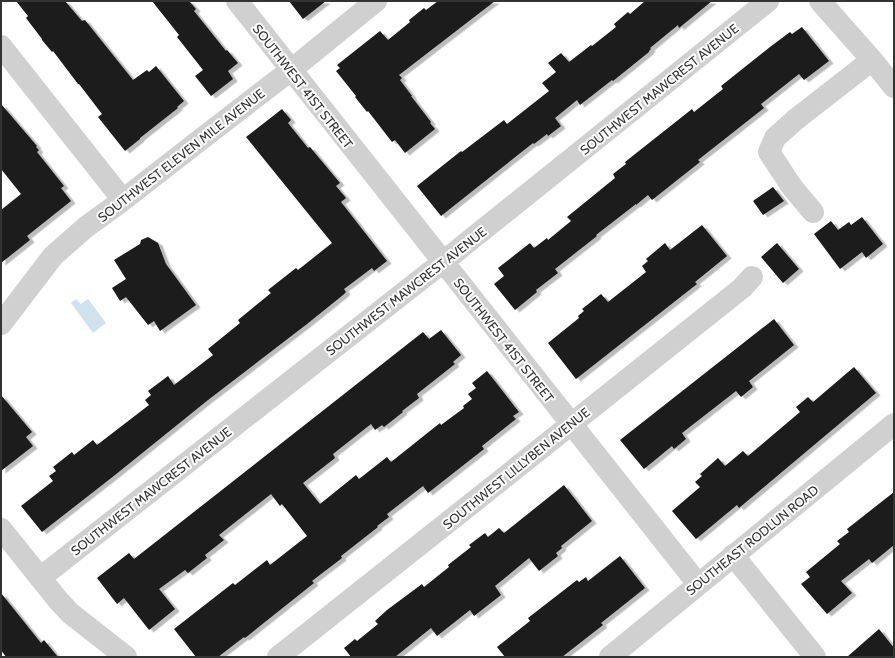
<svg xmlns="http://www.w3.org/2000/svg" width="895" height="658" font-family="Cabin,sans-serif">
<defs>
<filter id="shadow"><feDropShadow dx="4.5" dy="2.5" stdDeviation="0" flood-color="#0004"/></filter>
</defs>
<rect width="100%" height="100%" fill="#fff"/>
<!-- water -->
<path fill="#cfe2ee" d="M 76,299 L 81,304 L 88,299 L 106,323 L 93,333 L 71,303 Z"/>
<!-- building -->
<path fill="#1a1a1a" filter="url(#shadow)" d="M 16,1 L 65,1 L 82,21 L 85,20 L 133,80 L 147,70 L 149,72 L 156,66 L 184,101 L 177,107 L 178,108 L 140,138 L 140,139 L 125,151 L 98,117 L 102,114 L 79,84 L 78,84 L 53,51 L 52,52 L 42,40 L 42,39 L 26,18 L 28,16 Z
M 152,1 L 189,1 L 196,9 L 194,11 L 226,51 L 227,50 L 238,63 L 228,71 L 233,79 L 211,96 L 195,76 L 203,70 L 177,37 L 179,35 Z
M 289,1 L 326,1 L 303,19 Z
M 438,1 L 495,1 L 399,75 L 402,78 L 400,80 L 412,96 L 411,96 L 431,122 L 430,123 L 435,129 L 405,153 L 395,140 L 392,142 L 368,111 L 367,112 L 355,97 L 356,96 L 336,71 L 340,68 L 337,65 L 380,31 L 388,40 L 410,22 L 409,20 L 424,8 L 426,10 Z
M 645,1 L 712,1 L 679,28 L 678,25 L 650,48 L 651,49 L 649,51 L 649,52 L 613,81 L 612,80 L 580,105 L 577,100 L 555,118 L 561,126 L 548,136 L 547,134 L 534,144 L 533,143 L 441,216 L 417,186 L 461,151 L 462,152 L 504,120 L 507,124 L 549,91 L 542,83 L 556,72 L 548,63 L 561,53 L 569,62 L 591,45 L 592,46 L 616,27 L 614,24 L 628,12 L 630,14 Z
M 802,27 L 829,61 L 804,80 L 799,74 L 761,104 L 764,108 L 698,160 L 700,162 L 652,200 L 648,195 L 636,205 L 636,204 L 596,235 L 597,236 L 555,269 L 558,273 L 536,290 L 537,292 L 515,310 L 494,284 L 504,276 L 498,268 L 530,243 L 534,248 L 547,238 L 548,240 L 571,221 L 567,217 L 615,178 L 613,174 L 626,164 L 625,162 L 692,109 L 694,112 L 723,89 L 721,86 L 770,47 L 790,32 L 792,34 Z
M 1,104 L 37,146 L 36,147 L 39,150 L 37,152 L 64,186 L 61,188 L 71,201 L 27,236 L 30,240 L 1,263 L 1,210 L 21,194 L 1,169 Z
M 282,109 L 291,120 L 288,123 L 308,148 L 310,147 L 340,183 L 336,186 L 346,198 L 341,202 L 387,261 L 374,271 L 372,268 L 344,289 L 346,292 L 343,295 L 307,324 L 208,400 L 115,475 L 42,532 L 21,506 L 53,481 L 49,476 L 56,471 L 53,467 L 72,452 L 74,455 L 93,440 L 97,445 L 149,405 L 145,400 L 151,395 L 148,391 L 168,376 L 174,385 L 213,355 L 208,349 L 240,323 L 238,320 L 271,293 L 268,290 L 296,268 L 298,270 L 332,243 L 246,137 Z
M 773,187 L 784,201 L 763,215 L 753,201 Z
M 862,217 L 883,244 L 866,258 L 862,252 L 840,269 L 814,234 L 831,221 L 838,230 L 849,222 L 851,225 Z
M 702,225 L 727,256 L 695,282 L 697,284 L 576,379 L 548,343 L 579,318 L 578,316 L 584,311 L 582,309 L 601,294 L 608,302 L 646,272 L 642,266 L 648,261 L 646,259 L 665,243 L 670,250 Z
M 148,237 L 158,243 L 166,264 L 196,305 L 160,331 L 154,321 L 148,325 L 126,297 L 120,301 L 112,288 L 126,279 L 114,260 L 140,244 L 141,240 Z
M 777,243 L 799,269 L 783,283 L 761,257 Z
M 774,319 L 794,345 L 749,381 L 753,387 L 741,397 L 736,391 L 682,433 L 686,439 L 674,449 L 672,446 L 644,469 L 620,440 Z
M 441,330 L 461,355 L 453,362 L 455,364 L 417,394 L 419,398 L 402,411 L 403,412 L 384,427 L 382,425 L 375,430 L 371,424 L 333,454 L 335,458 L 303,483 L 320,504 L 356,475 L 359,479 L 387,457 L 391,462 L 440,423 L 441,425 L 464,408 L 463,406 L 472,399 L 468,394 L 476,388 L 472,383 L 487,371 L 519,412 L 513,416 L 516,419 L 482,446 L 484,449 L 428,493 L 423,486 L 387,514 L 389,517 L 377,526 L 378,527 L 341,556 L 342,558 L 312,581 L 314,583 L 245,638 L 244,637 L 218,657 L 196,657 L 174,629 L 233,583 L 235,585 L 267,560 L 270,565 L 307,536 L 282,504 L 280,506 L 271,494 L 219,535 L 224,540 L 205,555 L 207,558 L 188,573 L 185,570 L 159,589 L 175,609 L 149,630 L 124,598 L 117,604 L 97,578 L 129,553 L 134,559 L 423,332 L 429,339 Z
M 854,367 L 876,393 L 739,508 L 737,505 L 696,539 L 672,511 L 700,487 L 695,482 L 702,476 L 700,474 L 718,458 L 725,466 L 743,451 L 748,456 L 800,412 L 796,407 L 808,397 L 813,402 Z
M 1,395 L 32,432 L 26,437 L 33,446 L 1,471 Z
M 564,485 L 592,521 L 561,546 L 562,548 L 556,553 L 558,556 L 539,571 L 529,558 L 495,586 L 501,595 L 474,616 L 470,610 L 437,636 L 431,628 L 395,657 L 351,657 L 344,648 L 355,639 L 357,641 L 378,624 L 375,621 L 387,610 L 422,584 L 424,587 L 449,567 L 448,565 L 471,547 L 469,545 L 485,533 L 488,537 L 499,528 L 504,533 Z
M 894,492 L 894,545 L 872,563 L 869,559 L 841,581 L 852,593 L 827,614 L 801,584 L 810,577 L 806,572 L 840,544 L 837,541 L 849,532 L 847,529 Z
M 620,556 L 645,588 L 601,623 L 603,625 L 562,657 L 505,657 L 497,647 L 530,621 L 528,618 L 577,580 L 579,582 L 586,577 L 588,581 Z
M 1,593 L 41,643 L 44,640 L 58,657 L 6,657 L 1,650 Z
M 879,629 L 894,648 L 894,657 L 847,657 Z"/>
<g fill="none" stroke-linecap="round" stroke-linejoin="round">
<!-- minor -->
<path stroke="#d0d0d0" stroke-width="22" d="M 237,1 L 698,584
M 820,1 L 872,60 L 894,87
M 1,46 L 123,200
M 813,212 L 792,187 L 769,152 L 775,138 L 795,120 L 872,60
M 1,324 L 53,256 L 86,227 L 123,200 L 213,130 L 291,70 L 376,1
M 1,529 L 58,600 L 70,613 L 126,657
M 733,555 L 815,657
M 40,578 L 443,262 L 768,1
M 278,657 L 510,473 L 742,288 L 752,277
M 610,657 L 894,424"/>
</g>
<g text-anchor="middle" stroke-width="4" stroke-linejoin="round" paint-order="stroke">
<!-- street labels -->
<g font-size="13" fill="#333" stroke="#fff">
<text transform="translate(303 86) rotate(52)" y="5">SOUTHWEST 41ST STREET</text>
<text transform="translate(659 89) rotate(-39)" y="5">SOUTHWEST MAWCREST AVENUE</text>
<text transform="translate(181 155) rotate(-38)" y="5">SOUTHWEST ELEVEN MILE AVENUE</text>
<text transform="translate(406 291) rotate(-38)" y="5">SOUTHWEST MAWCREST AVENUE</text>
<text transform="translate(504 340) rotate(52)" y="5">SOUTHWEST 41ST STREET</text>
<text transform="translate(516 468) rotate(-39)" y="5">SOUTHWEST LILLYBEN AVENUE</text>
<text transform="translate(151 491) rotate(-38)" y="5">SOUTHWEST MAWCREST AVENUE</text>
<text transform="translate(752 540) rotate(-39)" y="5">SOUTHEAST RODLUN ROAD</text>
</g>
</g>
<!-- border -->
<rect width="895" height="658" fill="none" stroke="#333333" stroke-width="4"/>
</svg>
